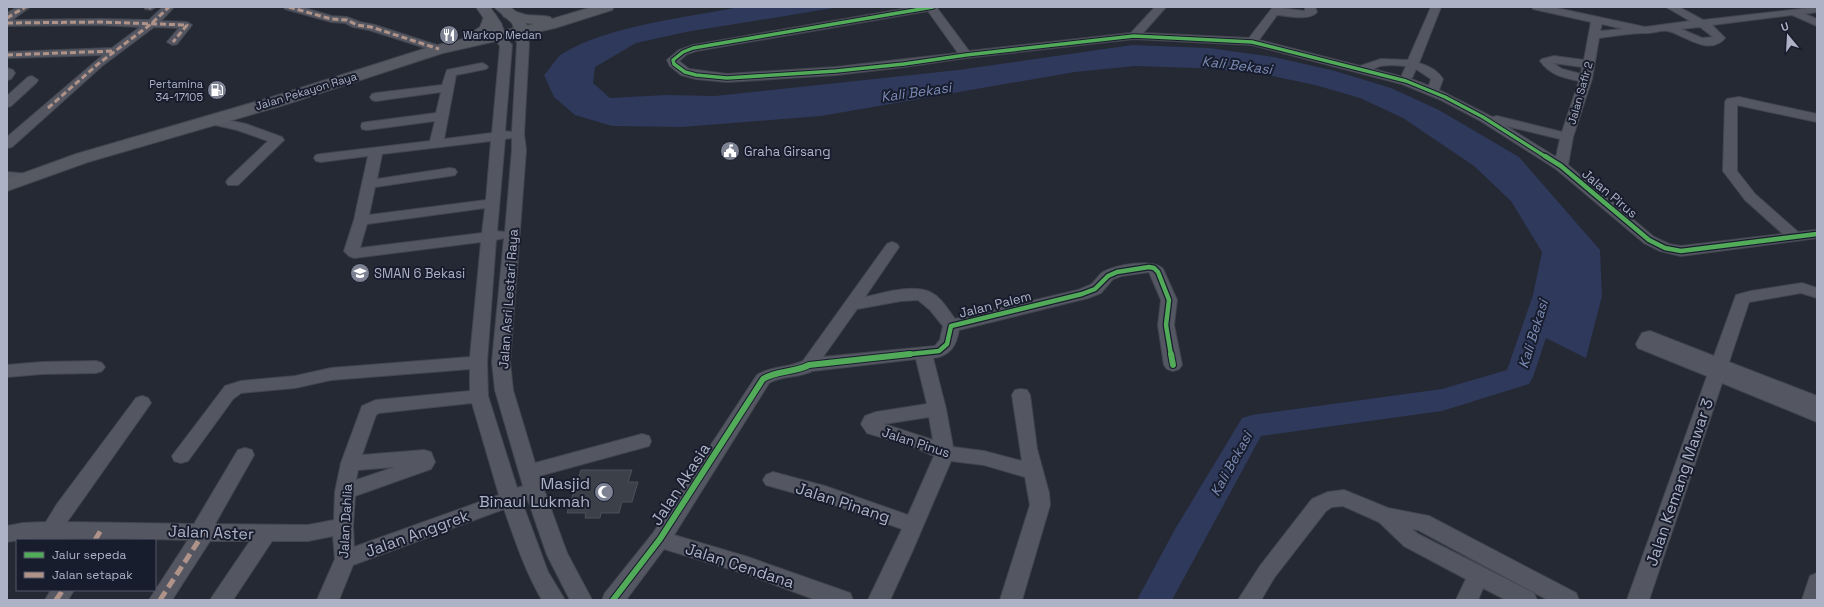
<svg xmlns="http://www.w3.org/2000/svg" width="1824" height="607" font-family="'Space Grotesk',sans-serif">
<rect width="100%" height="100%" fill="#252933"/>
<!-- water -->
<path fill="#2e395b" d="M 740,7 L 840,7 L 686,32 L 636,43 L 595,67 L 593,83 L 610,98 L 666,95 L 715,96 L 958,70 L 1132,45 L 1209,48 L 1274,57 L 1335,71 L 1391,88 L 1439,110 L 1519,157 L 1600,250 L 1602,296 L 1586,358 L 1526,328 L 1542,252 L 1511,201 L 1474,166 L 1403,118 L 1360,98 L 1315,85 L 1258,73 L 1198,68 L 1135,66 L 1075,72 L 821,116 L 682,127 L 612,126 L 575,115 L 554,97 L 544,75 C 550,69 555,59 562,54 C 607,26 687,17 740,7 Z"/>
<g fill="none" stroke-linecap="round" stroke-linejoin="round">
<!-- river -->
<path fill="#2e395b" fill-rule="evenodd" d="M 1545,290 L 1554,292 L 1558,298 L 1557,305 L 1533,377 L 1529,384 L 1442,411 L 1261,436 L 1172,600 L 1137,600 L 1174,531 L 1242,418 L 1252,415 L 1442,389 L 1507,370 L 1532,298 L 1536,292 Z"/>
</g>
<!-- building -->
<path fill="#3c4049" stroke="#4c505b" d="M 581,470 L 632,470 L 628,482 L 638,482 L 632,502 L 622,502 L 619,513 L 601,513 L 600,518 L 585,518 L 586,513 L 567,513 Z"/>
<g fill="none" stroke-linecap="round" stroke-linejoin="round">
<defs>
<path id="street" d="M 18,7 L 30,7 L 12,20 L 100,19 L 149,20 L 163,7 L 174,7 L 161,21 L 187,22 L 192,25 L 177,44 L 173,45 L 167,42 L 179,28 L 154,27 L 102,66 L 12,147 L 7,148 L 7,137 L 103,55 L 7,58 L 7,52 L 112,48 L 140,27 L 100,25 L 7,26 L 7,13 Z
M 144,7 L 156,7 L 151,10 L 145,9 Z
M 284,7 L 301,7 L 332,16 L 347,17 L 360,22 L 375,25 L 443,47 L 445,49 L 439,52 L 435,51 L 369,30 L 353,27 L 345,23 L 331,22 L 285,9 Z
M 914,7 L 938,7 L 937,8 L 969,51 L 1131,33 L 1155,7 L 1166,7 L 1143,33 L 1249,38 L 1273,7 L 1305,11 L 1305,7 L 1315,7 L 1317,12 C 1309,21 1289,16 1277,15 L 1259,40 L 1360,66 L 1381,59 L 1408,60 L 1431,7 L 1441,7 L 1419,63 C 1429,66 1437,70 1443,79 L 1439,90 L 1492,117 L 1497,116 L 1562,132 L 1579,81 C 1564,78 1550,75 1540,61 L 1542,59 L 1554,56 L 1584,60 L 1591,22 L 1533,9 L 1532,7 L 1552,7 L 1645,27 L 1690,21 L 1666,7 L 1679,7 L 1703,20 L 1817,7 L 1817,12 L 1805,14 L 1817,19 L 1817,26 L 1792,15 L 1712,25 L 1725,38 C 1709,58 1680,32 1667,31 C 1660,30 1652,34 1645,33 C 1631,33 1614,36 1599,38 L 1592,79 L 1573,137 L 1568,165 L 1654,237 L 1669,244 L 1681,246 L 1783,234 L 1745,200 L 1723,171 L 1725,102 L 1727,99 L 1739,97 L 1817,114 L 1817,122 L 1737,105 L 1737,171 L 1755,194 L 1798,232 L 1817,230 L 1817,238 L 1681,256 L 1660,251 L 1644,243 L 1556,169 L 1479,120 L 1441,100 L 1402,84 L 1252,45 L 1134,39 L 966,58 L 904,67 L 836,75 L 727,82 L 696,79 L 681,75 L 670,66 L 667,60 L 679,50 L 693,45 ZM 928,11 L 958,53 L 836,67 L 727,74 L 689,69 L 679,61 L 687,54 L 696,51 ZM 1602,24 L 1623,29 L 1600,31 ZM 1700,27 L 1713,37 L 1702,38 L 1681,29 ZM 1553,63 L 1582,67 L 1581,74 L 1562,69 ZM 1391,65 L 1406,66 L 1402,75 L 1403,77 L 1373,69 L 1380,66 ZM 1416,69 L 1431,79 L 1429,86 L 1409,78 L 1412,78 ZM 1506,126 L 1560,139 L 1556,157 Z
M 521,28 L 527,31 L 529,44 L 524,134 L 526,150 L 510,362 L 513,390 L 535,463 L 642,434 L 649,436 L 651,441 L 649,446 L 539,476 L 567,553 L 592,600 L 570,600 L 547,555 L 528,500 L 522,502 L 548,572 L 565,600 L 542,600 C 525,571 515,540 504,509 L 353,565 L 339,600 L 317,600 L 335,559 L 333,536 L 308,541 L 272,541 L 233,600 L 210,600 L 250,541 L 210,541 L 172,600 L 149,600 L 188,540 L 113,538 L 23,539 L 7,542 L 7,526 L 23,523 L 46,522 L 57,504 L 136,398 L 142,396 L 148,398 L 151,403 L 67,522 L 194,524 L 238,450 L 245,448 L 252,450 L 254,455 L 215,524 L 308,525 L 334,520 L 335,492 L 341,463 L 362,406 L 376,400 L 470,391 L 470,369 L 331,380 L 295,388 L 241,393 L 233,399 L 188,461 L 181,463 L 174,461 L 172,456 L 225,386 L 241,381 L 295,376 L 331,368 L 470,357 L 481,242 L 354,258 L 349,256 L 344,251 L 354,220 L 368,156 L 321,162 L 316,161 L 314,158 L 316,155 L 321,154 L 430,141 L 435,121 L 367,130 L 362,129 L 361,126 L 362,123 L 367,122 L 436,113 L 441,92 L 376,101 L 372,100 L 370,97 L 372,94 L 376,93 L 442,85 L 447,70 L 482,63 L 486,65 L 488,67 L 486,69 L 456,75 L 444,139 L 492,133 L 500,46 L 492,36 L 498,33 L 502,34 L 512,45 L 505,131 L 512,132 L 517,44 L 515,31 ZM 512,138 L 512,150 L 505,232 L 497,231 L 505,139 ZM 491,141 L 486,200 L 369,215 L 375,187 L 450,176 L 455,175 L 457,172 L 455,169 L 450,168 L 377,179 L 382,154 ZM 485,208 L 482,233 L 360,248 L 367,224 ZM 504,238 L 492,362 L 495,390 L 523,486 L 517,488 L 488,396 L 487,362 L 496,240 ZM 472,403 L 499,495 L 354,547 L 353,526 L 355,496 L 431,469 L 435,462 L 431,452 L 424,450 L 362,455 L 376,415 L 379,413 ZM 395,467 L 356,480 L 358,470 Z
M 7,68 L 13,70 L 15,73 L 11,79 L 7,80 Z
M 32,76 L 38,80 L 36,83 L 11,106 L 7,107 L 7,96 L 28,77 Z
M 210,116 L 246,124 L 282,137 L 284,140 L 238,185 L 228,185 L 226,182 L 228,179 L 268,141 L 237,130 L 206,123 L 204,120 L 206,117 Z
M 7,172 L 30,174 L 32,177 L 30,180 L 7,180 Z
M 892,242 L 897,244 L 899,247 L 865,297 C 884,293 911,284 930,292 C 941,297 948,310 955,319 L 1078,290 C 1082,288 1086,287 1090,285 C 1095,282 1098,275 1103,272 C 1116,265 1153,258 1163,269 L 1177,300 L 1174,325 L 1182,365 L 1179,369 L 1173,371 L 1167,369 L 1164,365 L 1158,325 L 1161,300 L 1149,272 L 1121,276 L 1113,279 L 1101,293 L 1088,298 L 959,330 C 956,346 950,356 933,358 L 946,409 L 953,447 L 984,451 L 1022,461 L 1012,395 L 1015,390 L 1021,389 L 1027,390 L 1030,395 L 1037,449 L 1049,493 L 1050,505 L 1022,600 L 1000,600 L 1030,505 L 1025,477 L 984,465 L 951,461 L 912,552 L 890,600 L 868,600 L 902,529 L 823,501 L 766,485 L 763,480 L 766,475 L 773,472 L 825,486 L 908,515 L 934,456 L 914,447 L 867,433 L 861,424 L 865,416 L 876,412 L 927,404 L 916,359 L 812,371 C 799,378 782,375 769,383 L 674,535 L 748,557 L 850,593 L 853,600 L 816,600 L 746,574 L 664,549 L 626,600 L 602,600 L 605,593 L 653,533 L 757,375 C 771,366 789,368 803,361 L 887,244 ZM 918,300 L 930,310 L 943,326 L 940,340 L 935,346 L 823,357 L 857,309 L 901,301 ZM 929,417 L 933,440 L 884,424 Z
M 1802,283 L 1817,288 L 1817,298 L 1801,293 L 1749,302 L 1729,362 L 1817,396 L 1817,422 L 1722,383 L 1649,600 L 1627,600 L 1707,376 L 1638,348 L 1636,344 L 1642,333 L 1650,331 L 1714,356 L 1736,295 L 1751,291 Z
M 96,361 L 102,363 L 105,367 L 102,371 L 96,373 L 42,374 L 7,377 L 7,365 L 42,362 Z
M 1344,490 L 1388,508 L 1429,516 L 1576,593 L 1579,600 L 1548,600 L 1418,530 L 1412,529 L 1418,534 L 1534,593 L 1537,600 L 1506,600 L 1483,588 L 1478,600 L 1456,600 L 1466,579 L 1404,546 L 1379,522 L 1343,506 L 1332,507 L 1326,511 L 1274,578 L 1261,600 L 1238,600 L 1260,566 L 1312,499 L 1328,492 Z
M 1817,573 L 1817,600 L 1802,600 L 1810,576 Z
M 51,590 L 74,590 L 68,600 L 45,600 Z"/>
<path id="secondary" d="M 476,7 L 490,7 L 501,23 L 506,36 L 503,39 L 498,41 L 493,39 L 487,23 Z
M 494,7 L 510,7 L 524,18 L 529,31 L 526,34 L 521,36 L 516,34 L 512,23 Z"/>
<path id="primary" d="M 592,7 L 614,7 L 612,10 L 555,28 L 443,53 L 284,105 L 88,162 L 7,191 L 7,179 L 76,154 L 272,97 L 433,46 L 460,40 L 480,27 L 485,14 L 490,13 L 495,14 L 497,17 L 495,29 L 491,33 L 534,24 L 526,23 L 504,17 L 502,14 L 504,11 C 512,9 519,13 527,15 C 535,16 542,15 550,17 L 552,19 Z"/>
</defs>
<!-- street casing -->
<use href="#street" stroke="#42454e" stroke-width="2"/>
<!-- secondary casing -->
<use href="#secondary" stroke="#42454e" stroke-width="2"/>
<!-- primary casing -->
<use href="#primary" stroke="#42464f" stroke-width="2"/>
<!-- street -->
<use href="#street" fill="#545762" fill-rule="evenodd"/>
<!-- secondary -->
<use href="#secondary" fill="#585b66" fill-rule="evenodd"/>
<!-- primary -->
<use href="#primary" fill="#575963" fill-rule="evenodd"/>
<!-- quiet-far1 -->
<path stroke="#af9288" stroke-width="3" stroke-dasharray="6 3" stroke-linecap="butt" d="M 149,7 L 151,7
M 289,7 L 331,19 L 347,20 L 357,25 L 371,27 L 439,49
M 7,18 L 25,7
M 7,23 L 100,22 L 187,25 L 173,42
M 7,55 L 115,51
M 48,108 L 98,64 L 151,24 L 169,7"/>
<!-- quiet -->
<path stroke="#af9288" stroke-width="5" stroke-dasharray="10 5" stroke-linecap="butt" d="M 95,540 L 101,530
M 56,600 L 63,590
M 160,600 L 205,531"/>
<defs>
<path id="cycleway-far2" d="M 933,7 L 693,48 L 683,52 L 673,60 L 674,64 L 685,72 L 696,75 L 727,78 L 836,71 L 904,64 L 966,55 L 1134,36 L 1252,42 L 1406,81 L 1445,97 L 1483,117 L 1546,157"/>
<path id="cycleway-far1" d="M 1545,156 L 1561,166 L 1649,240 L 1665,248 L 1681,251 L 1817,234
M 901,355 L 939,351 L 947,344 L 951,326 L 1082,294 L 1095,289 L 1108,276 L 1117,272 L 1149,267 L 1154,268 L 1158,272 L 1169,300 L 1166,325 L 1171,355"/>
<path id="cycleway" d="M 1171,354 L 1173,365
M 613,600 L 660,539 L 763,379 C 777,370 794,373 809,365 L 910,354"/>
</defs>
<!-- cycleway-far2 casing -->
<use href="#cycleway-far2" stroke="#181d2d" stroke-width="5.5"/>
<!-- cycleway-far1 casing -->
<use href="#cycleway-far1" stroke="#181d2d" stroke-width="7"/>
<!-- cycleway casing -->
<use href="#cycleway" stroke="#181d2d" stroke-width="8"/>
<!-- cycleway-far2 -->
<use href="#cycleway-far2" stroke="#51ab58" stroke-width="3.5"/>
<!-- cycleway-far1 -->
<use href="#cycleway-far1" stroke="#51ab58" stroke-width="4.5"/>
<!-- cycleway -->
<use href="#cycleway" stroke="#51ab58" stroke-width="6"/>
</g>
<!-- icons -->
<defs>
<symbol id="restaurant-disc" viewBox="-11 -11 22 22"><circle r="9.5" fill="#7d8293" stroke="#181d2d"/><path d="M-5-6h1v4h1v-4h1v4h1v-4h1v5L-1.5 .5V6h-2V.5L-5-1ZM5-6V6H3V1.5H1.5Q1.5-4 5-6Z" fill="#fff"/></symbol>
<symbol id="fuel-disc" viewBox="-11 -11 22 22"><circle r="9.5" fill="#7d8293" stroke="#181d2d"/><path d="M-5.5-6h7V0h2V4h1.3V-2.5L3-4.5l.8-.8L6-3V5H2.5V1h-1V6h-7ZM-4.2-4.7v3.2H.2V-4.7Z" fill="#fff"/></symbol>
<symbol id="civic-disc" viewBox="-11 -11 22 22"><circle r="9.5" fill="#7d8293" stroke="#181d2d"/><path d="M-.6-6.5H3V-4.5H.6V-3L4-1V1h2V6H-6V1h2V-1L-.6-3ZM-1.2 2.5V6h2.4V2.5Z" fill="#fff"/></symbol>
<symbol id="school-disc" viewBox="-11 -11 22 22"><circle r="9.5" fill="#7d8293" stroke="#181d2d"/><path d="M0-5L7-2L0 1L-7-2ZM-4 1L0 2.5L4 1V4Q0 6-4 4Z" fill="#fff"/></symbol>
<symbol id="mosque-disc" viewBox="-11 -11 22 22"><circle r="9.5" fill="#7d8293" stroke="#181d2d"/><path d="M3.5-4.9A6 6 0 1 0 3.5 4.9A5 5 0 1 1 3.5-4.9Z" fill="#fff"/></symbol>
</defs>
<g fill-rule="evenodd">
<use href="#restaurant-disc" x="438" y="24" width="22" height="22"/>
<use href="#fuel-disc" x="206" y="79" width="22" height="22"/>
<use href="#civic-disc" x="719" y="140" width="22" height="22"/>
<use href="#school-disc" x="349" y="262" width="22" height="22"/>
<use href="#mosque-disc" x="593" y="481" width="22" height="22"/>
</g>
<g text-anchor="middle" stroke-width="4" stroke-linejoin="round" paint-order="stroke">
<!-- far-poi labels -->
<g font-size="11" fill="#adb2c6" stroke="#181d2d" text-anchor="start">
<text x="463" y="39">Warkop Medan</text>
<text x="203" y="88" text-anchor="end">Pertamina<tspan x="203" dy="13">34-17105</tspan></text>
</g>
<!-- far-street labels -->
<g font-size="11" fill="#adb2c6" stroke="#181d2d">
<text transform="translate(306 91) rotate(-17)" y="4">Jalan Pekayon Raya</text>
<text transform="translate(1580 93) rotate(-74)" y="4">Jalan Safir 2</text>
</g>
<!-- poi labels -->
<g font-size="13" fill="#adb2c6" stroke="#181d2d" text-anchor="start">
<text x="744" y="156">Graha Girsang</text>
<text x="374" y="278">SMAN 6 Bekasi</text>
</g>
<!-- street labels -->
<g font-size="13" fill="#adb2c6" stroke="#181d2d">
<text transform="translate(1610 193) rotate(40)" y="5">Jalan Pirus</text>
<text transform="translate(508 299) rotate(-86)" y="5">Jalan Asri Lestari Raya</text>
<text transform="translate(995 304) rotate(-14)" y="5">Jalan Palem</text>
<text transform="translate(916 442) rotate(18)" y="5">Jalan Pinus</text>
<text transform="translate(345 521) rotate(-87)" y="5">Jalan Dahlia</text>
</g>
<!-- water labels -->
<g font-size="14" font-style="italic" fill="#7a8ab5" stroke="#181d2d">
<text transform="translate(1237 65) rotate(7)" y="5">Kali Bekasi</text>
<text transform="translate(916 92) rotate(-8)" y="5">Kali Bekasi</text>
<text transform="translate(1533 334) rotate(-73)" y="5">Kali Bekasi</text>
<text transform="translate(1231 464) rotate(-61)" y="5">Kali Bekasi</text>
</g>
<!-- near-street labels -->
<g font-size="16" fill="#adb2c6" stroke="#181d2d">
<text transform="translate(1679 482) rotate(-71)" y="6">Jalan Kemang Mawar 3</text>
<text transform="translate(680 484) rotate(-57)" y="6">Jalan Akasia</text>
<text transform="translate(843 502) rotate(18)" y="6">Jalan Pinang</text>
<text transform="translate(211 532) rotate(2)" y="6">Jalan Aster</text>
<text transform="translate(417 533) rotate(-20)" y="6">Jalan Anggrek</text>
<text transform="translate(740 565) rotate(18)" y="6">Jalan Cendana</text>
</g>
<!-- near-poi labels -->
<g font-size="16" fill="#adb2c6" stroke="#181d2d" text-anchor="end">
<text x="590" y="489">Masjid<tspan x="590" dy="18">Binaul Lukmah</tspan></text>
</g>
</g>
<!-- border -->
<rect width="1824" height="607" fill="none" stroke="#adb2c6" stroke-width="16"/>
<!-- legend -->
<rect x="16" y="539" width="140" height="52" fill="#181d2d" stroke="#54596a"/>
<rect x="24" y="552" width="20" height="6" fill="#51ab58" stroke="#54596a"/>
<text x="52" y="559" font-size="12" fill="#adb2c6">Jalur sepeda</text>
<rect x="24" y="572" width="20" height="6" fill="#af9288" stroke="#54596a"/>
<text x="52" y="579" font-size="12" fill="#adb2c6">Jalan setapak</text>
<!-- north arrow -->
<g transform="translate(1788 36) rotate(342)" stroke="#181d2d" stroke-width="3" paint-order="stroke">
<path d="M0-3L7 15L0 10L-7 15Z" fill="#adb2c6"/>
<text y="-6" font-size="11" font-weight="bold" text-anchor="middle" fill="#adb2c6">U</text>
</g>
</svg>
